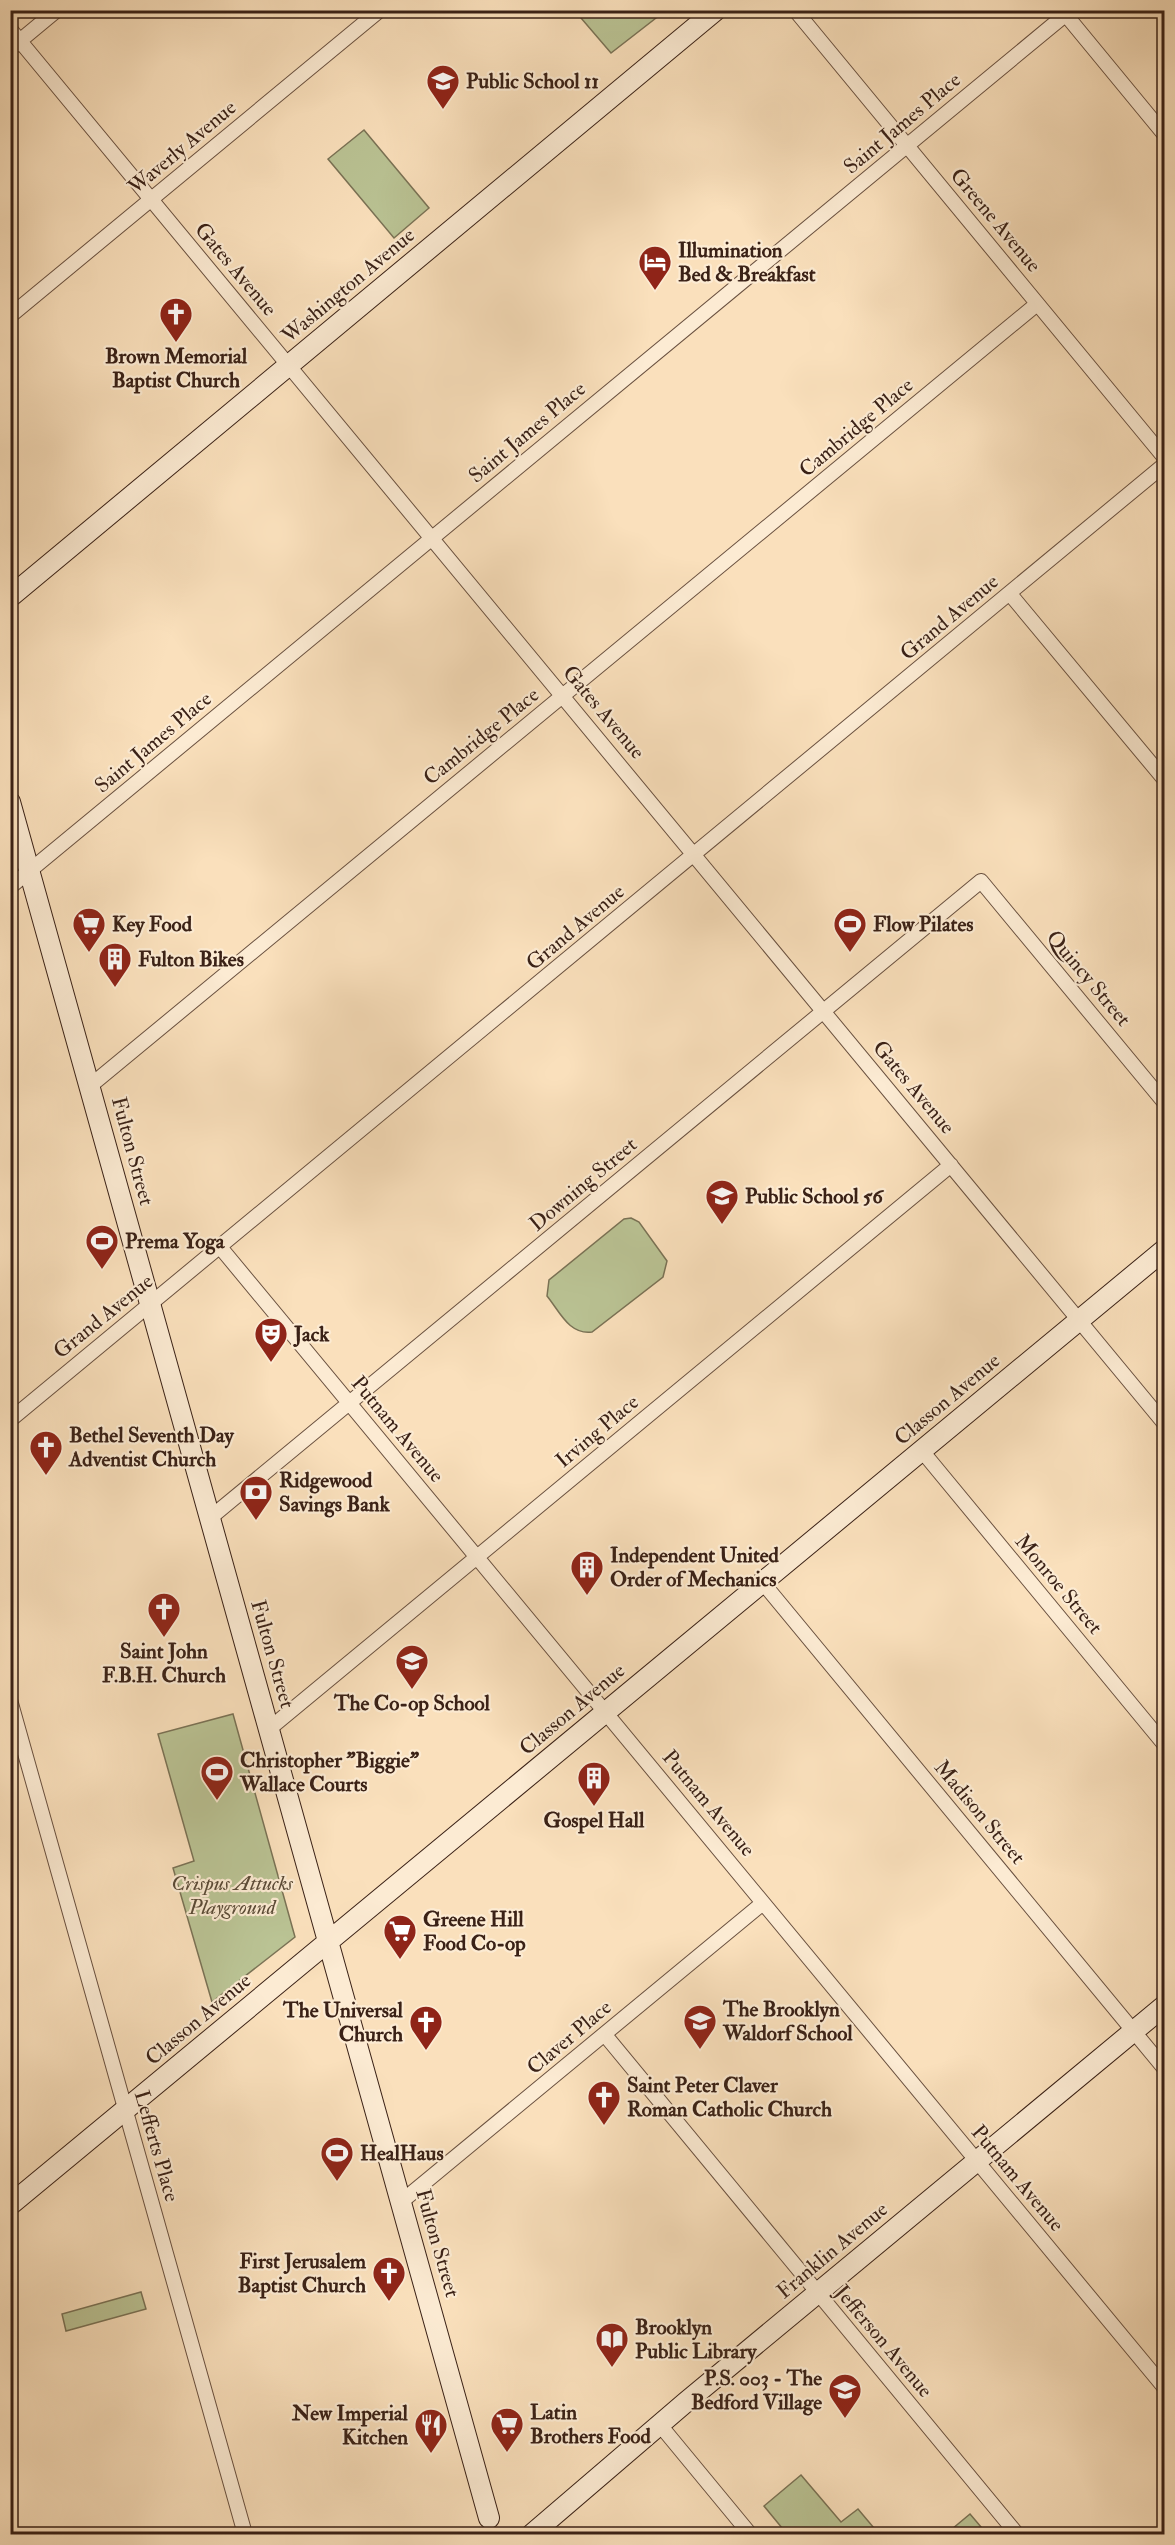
<svg xmlns="http://www.w3.org/2000/svg" width="1175" height="2545" font-family="'IM FELL Double Pica',serif">
<rect width="100%" height="100%" fill="#fae0bc"/>
<filter id="stains"><feTurbulence type="fractalNoise" baseFrequency=".00333" numOctaves="4"/><feColorMatrix values="0 0 0 0 .2 0 0 0 0 .09 0 0 0 0 .02 0 0 0 .5 -.17"/></filter>
<radialGradient id="worn" r=".72"><stop offset=".6" stop-color="#630" stop-opacity="0"/><stop offset="1" stop-color="#630" stop-opacity=".3"/></radialGradient>
<!-- green -->
<path fill="#bac394" stroke="#7a7255" stroke-width="1.5" d="M 575,11 L 665,11 L 611,53 Z
M 364,130 L 429,208 L 394,238 L 328,159 Z
M 631,1218 L 639,1222 L 667,1261 L 663,1277 L 592,1332 C 569,1335 560,1312 547,1296 L 549,1280 L 624,1219 Z
M 233,1714 L 295,1937 L 212,2002 L 173,1868 L 194,1861 L 158,1734 Z
M 141,2292 L 146,2309 L 66,2331 L 62,2314 Z
M 801,2475 L 841,2522 L 858,2509 L 879,2534 L 787,2534 L 764,2506 Z
M 970,2514 L 987,2534 L 946,2534 Z"/>
<g fill="none" stroke-linecap="round" stroke-linejoin="round">
<defs>
<path id="street" d="M 795,10 L 1164,457
M 1066,15 L 1164,134
M 10,29 L 1164,1423
M 10,49 L 57,10
M 10,316 L 380,10
M 1010,594 L 1164,779
M 10,887 L 1071,10
M 90,1086 L 1037,304
M 220,1247 L 1164,2387
M 10,1420 L 1164,465
M 922,1451 L 1164,1744
M 210,1518 L 981,881 L 1164,1102
M 763,1583 L 1164,2068
M 10,1700 L 245,2534
M 269,1729 L 951,1165
M 605,2035 L 1017,2534
M 401,2202 L 763,1903
M 660,2425 L 750,2534"/>
<path id="secondary" d="M 10,597 L 716,10
M 10,802 L 489,2518
M 10,2205 L 1164,1250
M 532,2534 L 686,2402 L 1164,2006"/>
</defs>
<!-- street casing -->
<use href="#street" stroke="#6a5140" stroke-width="16"/>
<!-- secondary casing -->
<use href="#secondary" stroke="#3a2116" stroke-width="22"/>
<!-- street -->
<use href="#street" stroke="#fcebd3" stroke-width="14"/>
<!-- secondary -->
<use href="#secondary" stroke="#fcebd3" stroke-width="20"/>
</g>
<!-- icons -->
<defs>
<symbol id="school-pin" viewBox="-11 -11 22 30"><path d="M0 17L-7.5 6A9.5 9.5 0 1 1 7.5 6Z" fill="#8f2418" stroke="#fcebd3"/><path d="M0-5L7-2L0 1L-7-2ZM-4 1L0 2.5L4 1V4Q0 6-4 4Z" fill="#fff"/></symbol>
<symbol id="hotel-pin" viewBox="-11 -11 22 30"><path d="M0 17L-7.5 6A9.5 9.5 0 1 1 7.5 6Z" fill="#8f2418" stroke="#fcebd3"/><path d="M-6-4.5h1.5V1H6V5H4.5V3h-9V5H-6ZM-4 0a1.8 1.8 0 1 1 3.6 0ZM.5 0V-2.5h3Q6-2.5 6 0Z" fill="#fff"/></symbol>
<symbol id="church-pin" viewBox="-11 -11 22 30"><path d="M0 17L-7.5 6A9.5 9.5 0 1 1 7.5 6Z" fill="#8f2418" stroke="#fcebd3"/><path d="M-1.2-6h2.4v3.5h3.3v2.4h-3.3V6h-2.4V-.1h-3.3v-2.4h3.3Z" fill="#fff"/></symbol>
<symbol id="supermarket-pin" viewBox="-11 -11 22 30"><path d="M0 17L-7.5 6A9.5 9.5 0 1 1 7.5 6Z" fill="#8f2418" stroke="#fcebd3"/><path d="M-6-5.5h2.5l.6 2H6L4.5 2H-2.5L-4.4-4H-6ZM-1.5 3.2a1.3 1.3 0 1 0 .1 0ZM3 3.2a1.3 1.3 0 1 0 .1 0Z" fill="#fff"/></symbol>
<symbol id="stadium-pin" viewBox="-11 -11 22 30"><path d="M0 17L-7.5 6A9.5 9.5 0 1 1 7.5 6Z" fill="#8f2418" stroke="#fcebd3"/><path d="M0-5a6.5 5 0 1 0 0 10a6.5 5 0 1 0 0-10ZM-3.5-1.8h7v3.6h-7Z" fill="#fff"/></symbol>
<symbol id="building-pin" viewBox="-11 -11 22 30"><path d="M0 17L-7.5 6A9.5 9.5 0 1 1 7.5 6Z" fill="#8f2418" stroke="#fcebd3"/><path d="M-4-6H4V6H1V3H-1V6H-4ZM-2.5-4.3h1.7v1.8h-1.7ZM.8-4.3h1.7v1.8H.8ZM-2.5-1h1.7V.8h-1.7ZM.8-1h1.7V.8H.8Z" fill="#fff"/></symbol>
<symbol id="theatre-pin" viewBox="-11 -11 22 30"><path d="M0 17L-7.5 6A9.5 9.5 0 1 1 7.5 6Z" fill="#8f2418" stroke="#fcebd3"/><path d="M-5-5.5Q0-4 5-5.5V0Q5 5 0 6Q-5 5-5 0ZM-3.3-2.5H-1v1.5H-3.3ZM1-2.5H3.3v1.5H1ZM-2.8 1Q0 5.5 2.8 1Z" fill="#fff"/></symbol>
<symbol id="bank-pin" viewBox="-11 -11 22 30"><path d="M0 17L-7.5 6A9.5 9.5 0 1 1 7.5 6Z" fill="#8f2418" stroke="#fcebd3"/><path d="M-6-4H6V4H-6ZM0-2.3a2.3 2.3 0 1 0 0 4.6a2.3 2.3 0 1 0 0-4.6Z" fill="#fff"/></symbol>
<symbol id="library-pin" viewBox="-11 -11 22 30"><path d="M0 17L-7.5 6A9.5 9.5 0 1 1 7.5 6Z" fill="#8f2418" stroke="#fcebd3"/><path d="M-6-4Q-3-5.5-.7-3.5V5Q-3 3-6 4ZM6-4Q3-5.5 .7-3.5V5Q3 3 6 4Z" fill="#fff"/></symbol>
<symbol id="restaurant-pin" viewBox="-11 -11 22 30"><path d="M0 17L-7.5 6A9.5 9.5 0 1 1 7.5 6Z" fill="#8f2418" stroke="#fcebd3"/><path d="M-5-6h1v4h1v-4h1v4h1v-4h1v5L-1.5 .5V6h-2V.5L-5-1ZM5-6V6H3V1.5H1.5Q1.5-4 5-6Z" fill="#fff"/></symbol>
</defs>
<g fill-rule="evenodd">
<use href="#school-pin" x="424" y="62" width="38" height="52"/>
<use href="#hotel-pin" x="636" y="243" width="38" height="52"/>
<use href="#church-pin" x="157" y="295" width="38" height="52"/>
<use href="#supermarket-pin" x="70" y="905" width="38" height="52"/>
<use href="#stadium-pin" x="831" y="905" width="38" height="52"/>
<use href="#building-pin" x="96" y="940" width="38" height="52"/>
<use href="#school-pin" x="703" y="1177" width="38" height="52"/>
<use href="#stadium-pin" x="83" y="1222" width="38" height="52"/>
<use href="#theatre-pin" x="252" y="1315" width="38" height="52"/>
<use href="#church-pin" x="27" y="1428" width="38" height="52"/>
<use href="#bank-pin" x="237" y="1473" width="38" height="52"/>
<use href="#building-pin" x="568" y="1548" width="38" height="52"/>
<use href="#church-pin" x="145" y="1590" width="38" height="52"/>
<use href="#school-pin" x="393" y="1642" width="38" height="52"/>
<use href="#stadium-pin" x="198" y="1753" width="38" height="52"/>
<use href="#building-pin" x="575" y="1759" width="38" height="52"/>
<use href="#supermarket-pin" x="381" y="1912" width="38" height="52"/>
<use href="#school-pin" x="681" y="2002" width="38" height="52"/>
<use href="#church-pin" x="407" y="2003" width="38" height="52"/>
<use href="#church-pin" x="585" y="2078" width="38" height="52"/>
<use href="#stadium-pin" x="318" y="2134" width="38" height="52"/>
<use href="#church-pin" x="370" y="2254" width="38" height="52"/>
<use href="#library-pin" x="593" y="2320" width="38" height="52"/>
<use href="#school-pin" x="826" y="2371" width="38" height="52"/>
<use href="#supermarket-pin" x="488" y="2405" width="38" height="52"/>
<use href="#restaurant-pin" x="412" y="2406" width="38" height="52"/>
</g>
<g text-anchor="middle" stroke-width="4.5" stroke-linejoin="round" paint-order="stroke">
<!-- poi labels -->
<g font-size="21" font-weight="bold" fill="#3a2116" stroke="#fcebd3" text-anchor="start">
<text x="466" y="88">Public School 11</text>
<text x="678" y="257">Illumination<tspan x="678" dy="24">Bed &amp; Breakfast</tspan></text>
<text x="176" y="363" text-anchor="middle">Brown Memorial<tspan x="176" dy="24">Baptist Church</tspan></text>
<text x="112" y="931">Key Food</text>
<text x="873" y="931">Flow Pilates</text>
<text x="138" y="966">Fulton Bikes</text>
<text x="745" y="1203">Public School 56</text>
<text x="125" y="1248">Prema Yoga</text>
<text x="294" y="1341">Jack</text>
<text x="69" y="1442">Bethel Seventh Day<tspan x="69" dy="24">Adventist Church</tspan></text>
<text x="279" y="1487">Ridgewood<tspan x="279" dy="24">Savings Bank</tspan></text>
<text x="610" y="1562">Independent United<tspan x="610" dy="24">Order of Mechanics</tspan></text>
<text x="164" y="1658" text-anchor="middle">Saint John<tspan x="164" dy="24">F.B.H. Church</tspan></text>
<text x="412" y="1710" text-anchor="middle">The Co-op School</text>
<text x="240" y="1767">Christopher "Biggie"<tspan x="240" dy="24">Wallace Courts</tspan></text>
<text x="594" y="1827" text-anchor="middle">Gospel Hall</text>
<text x="423" y="1926">Greene Hill<tspan x="423" dy="24">Food Co-op</tspan></text>
<text x="723" y="2016">The Brooklyn<tspan x="723" dy="24">Waldorf School</tspan></text>
<text x="403" y="2017" text-anchor="end">The Universal<tspan x="403" dy="24">Church</tspan></text>
<text x="627" y="2092">Saint Peter Claver<tspan x="627" dy="24">Roman Catholic Church</tspan></text>
<text x="360" y="2160">HealHaus</text>
<text x="366" y="2268" text-anchor="end">First Jerusalem<tspan x="366" dy="24">Baptist Church</tspan></text>
<text x="635" y="2334">Brooklyn<tspan x="635" dy="24">Public Library</tspan></text>
<text x="822" y="2385" text-anchor="end">P.S. 003 - The<tspan x="822" dy="24">Bedford Village</tspan></text>
<text x="530" y="2419">Latin<tspan x="530" dy="24">Brothers Food</tspan></text>
<text x="408" y="2420" text-anchor="end">New Imperial<tspan x="408" dy="24">Kitchen</tspan></text>
</g>
<!-- street labels -->
<g font-size="21" fill="#3a2116" stroke="#fcebd3">
<text transform="translate(902 123) rotate(-40)" y="7">Saint James Place</text>
<text transform="translate(182 147) rotate(-40)" y="7">Waverly Avenue</text>
<text transform="translate(996 220) rotate(50)" y="7">Greene Avenue</text>
<text transform="translate(236 269) rotate(50)" y="7">Gates Avenue</text>
<text transform="translate(348 285) rotate(-40)" y="7">Washington Avenue</text>
<text transform="translate(856 427) rotate(-40)" y="7">Cambridge Place</text>
<text transform="translate(527 432) rotate(-40)" y="7">Saint James Place</text>
<text transform="translate(949 617) rotate(-40)" y="7">Grand Avenue</text>
<text transform="translate(604 712) rotate(50)" y="7">Gates Avenue</text>
<text transform="translate(481 736) rotate(-39)" y="7">Cambridge Place</text>
<text transform="translate(153 742) rotate(-40)" y="7">Saint James Place</text>
<text transform="translate(575 927) rotate(-40)" y="7">Grand Avenue</text>
<text transform="translate(1089 978) rotate(50)" y="7">Quincy Street</text>
<text transform="translate(914 1087) rotate(50)" y="7">Gates Avenue</text>
<text transform="translate(133 1151) rotate(75)" y="7">Fulton Street</text>
<text transform="translate(583 1184) rotate(-40)" y="7">Downing Street</text>
<text transform="translate(103 1316) rotate(-39)" y="7">Grand Avenue</text>
<text transform="translate(947 1399) rotate(-40)" y="7">Classon Avenue</text>
<text transform="translate(398 1429) rotate(50)" y="7">Putnam Avenue</text>
<text transform="translate(597 1431) rotate(-40)" y="7">Irving Place</text>
<text transform="translate(1059 1584) rotate(50)" y="7">Monroe Street</text>
<text transform="translate(273 1654) rotate(74)" y="7">Fulton Street</text>
<text transform="translate(572 1709) rotate(-40)" y="7">Classon Avenue</text>
<text transform="translate(709 1803) rotate(50)" y="7">Putnam Avenue</text>
<text transform="translate(980 1812) rotate(50)" y="7">Madison Street</text>
<text transform="translate(198 2019) rotate(-40)" y="7">Classon Avenue</text>
<text transform="translate(569 2037) rotate(-40)" y="7">Claver Place</text>
<text transform="translate(157 2146) rotate(74)" y="7">Lefferts Place</text>
<text transform="translate(1018 2178) rotate(50)" y="7">Putnam Avenue</text>
<text transform="translate(438 2243) rotate(74)" y="7">Fulton Street</text>
<text transform="translate(832 2250) rotate(-40)" y="7">Franklin Avenue</text>
<text transform="translate(884 2341) rotate(50)" y="7">Jefferson Avenue</text>
</g>
<!-- park labels -->
<g font-size="21" font-style="italic" fill="#5a4a36" stroke="#fcebd3">
<text x="232" y="1890">Crispus Attucks<tspan x="232" dy="24">Playground</tspan></text>
</g>
</g>
<!-- margin -->
<rect width="1175" height="2545" fill="none" stroke="#fae0bc" stroke-width="36"/>
<rect x="12" y="12" width="1151" height="2521" fill="none" stroke="#3a2116" stroke-width="3"/>
<rect x="18" y="18" width="1139" height="2509" fill="none" stroke="#3a2116" stroke-width="1.5"/>
<rect width="100%" height="100%" filter="url(#stains)"/>
<rect width="100%" height="100%" fill="url(#worn)"/>
</svg>
